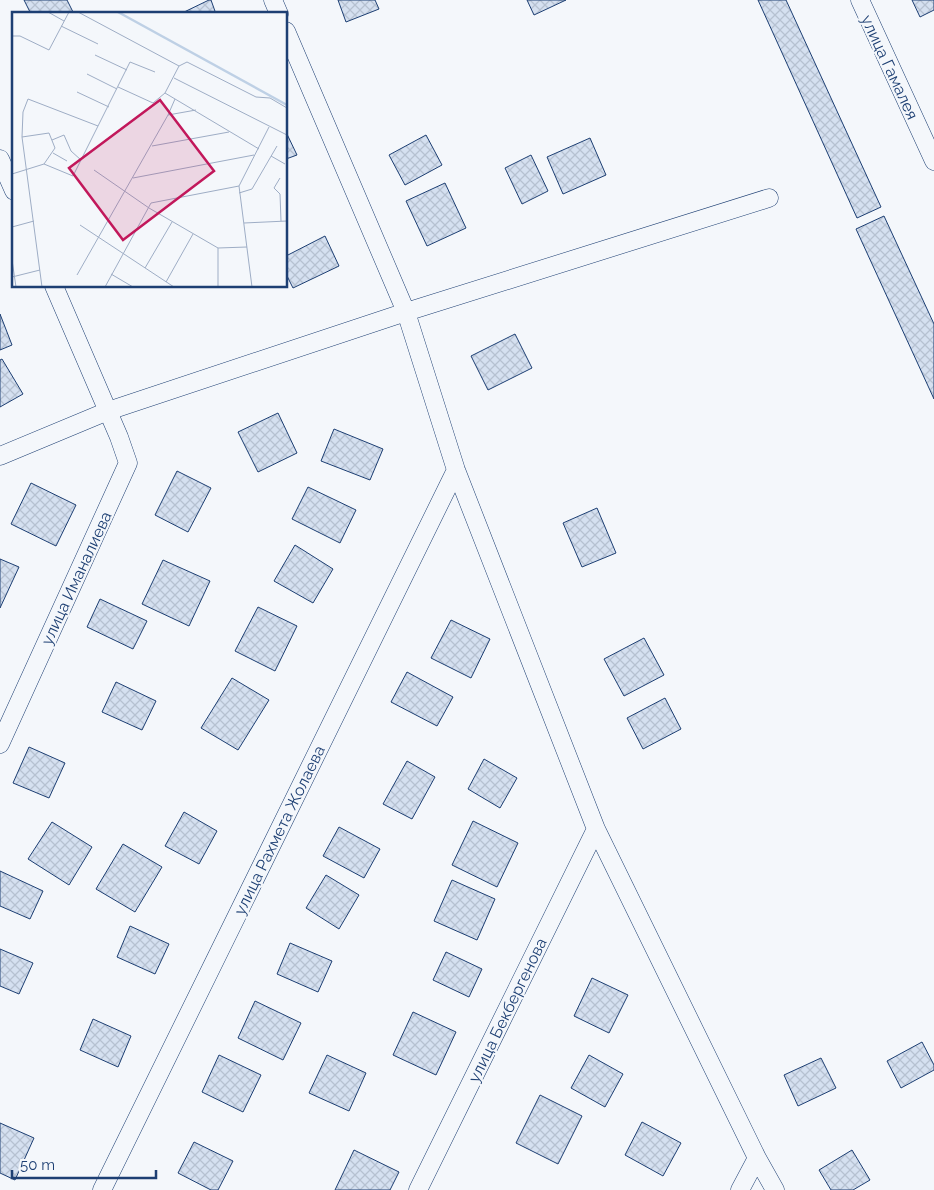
<svg xmlns="http://www.w3.org/2000/svg" width="934" height="1190" font-family="Raleway,sans-serif">
<defs>
<pattern id="building-cross-hatch" width="8" height="8" patternUnits="userSpaceOnUse" patternTransform="scale(1.25)"><rect width="8" height="8" fill="#d5e0f0"/><path d="M0 0l8 8M0 8l8-8" fill="none" stroke="#b6c1d1"/></pattern>
</defs>
<rect width="100%" height="100%" fill="#f4f7fb"/>
<!-- building -->
<path fill="url(#building-cross-hatch)" stroke="#1d3f73" d="M 24,0 L 67,0 L 74,14 L 31,14 Z
M 209,0 L 211,0 L 216,14 L 180,14 Z
M 338,0 L 375,0 L 379,9 L 346,22 Z
M 527,0 L 566,0 L 534,15 Z
M 758,0 L 786,0 L 881,207 L 857,218 Z
M 912,0 L 934,0 L 934,10 L 920,17 Z
M 286,132 L 297,155 L 286,159 Z
M 426,135 L 442,165 L 405,185 L 389,155 Z
M 590,138 L 606,175 L 563,194 L 547,157 Z
M 531,155 L 548,191 L 522,204 L 505,168 Z
M 445,183 L 466,228 L 427,246 L 406,201 Z
M 884,216 L 934,324 L 934,399 L 856,229 Z
M 325,236 L 339,266 L 293,288 L 286,274 L 286,256 Z
M 0,314 L 12,345 L 0,350 Z
M 515,334 L 532,368 L 488,390 L 471,356 Z
M 2,359 L 23,394 L 0,407 L 0,360 Z
M 278,413 L 297,453 L 258,472 L 238,432 Z
M 334,429 L 383,449 L 370,480 L 321,461 Z
M 177,471 L 211,488 L 188,532 L 155,515 Z
M 31,483 L 76,505 L 56,546 L 11,524 Z
M 308,487 L 356,510 L 340,543 L 292,519 Z
M 597,508 L 616,553 L 582,567 L 563,523 Z
M 295,545 L 333,569 L 313,603 L 274,581 Z
M 0,559 L 19,567 L 0,608 Z
M 163,560 L 210,581 L 189,626 L 142,604 Z
M 100,599 L 147,621 L 133,649 L 87,627 Z
M 258,607 L 297,626 L 275,671 L 235,651 Z
M 451,620 L 490,639 L 471,678 L 431,658 Z
M 644,638 L 664,675 L 624,696 L 604,659 Z
M 407,672 L 453,697 L 437,726 L 391,702 Z
M 232,678 L 269,700 L 238,750 L 201,728 Z
M 116,682 L 156,701 L 142,730 L 102,712 Z
M 665,698 L 681,729 L 643,749 L 627,718 Z
M 29,747 L 65,763 L 49,798 L 13,783 Z
M 484,759 L 517,778 L 500,808 L 468,789 Z
M 407,761 L 435,777 L 412,819 L 383,804 Z
M 184,812 L 217,831 L 199,864 L 165,846 Z
M 473,821 L 518,843 L 497,887 L 452,865 Z
M 52,822 L 92,847 L 69,885 L 28,859 Z
M 339,827 L 380,849 L 364,878 L 323,856 Z
M 123,844 L 162,867 L 135,912 L 96,889 Z
M 0,871 L 43,891 L 30,919 L 0,906 Z
M 326,875 L 359,895 L 339,929 L 306,908 Z
M 452,880 L 495,899 L 477,940 L 434,921 Z
M 130,926 L 169,944 L 155,974 L 117,957 Z
M 290,943 L 332,961 L 318,992 L 277,974 Z
M 0,949 L 33,963 L 19,994 L 0,986 Z
M 446,952 L 482,969 L 469,997 L 433,980 Z
M 592,978 L 628,995 L 609,1033 L 574,1016 Z
M 255,1001 L 301,1023 L 283,1060 L 238,1038 Z
M 413,1012 L 456,1032 L 436,1075 L 393,1055 Z
M 93,1019 L 131,1036 L 118,1067 L 80,1050 Z
M 922,1042 L 934,1065 L 934,1070 L 901,1088 L 887,1061 Z
M 219,1055 L 261,1075 L 243,1112 L 202,1092 Z
M 327,1055 L 366,1073 L 349,1111 L 309,1093 Z
M 589,1055 L 623,1074 L 605,1107 L 571,1088 Z
M 821,1058 L 836,1088 L 798,1106 L 784,1075 Z
M 540,1095 L 582,1116 L 558,1164 L 516,1143 Z
M 642,1122 L 681,1143 L 663,1176 L 625,1155 Z
M 0,1123 L 34,1138 L 15,1180 L 0,1173 Z
M 194,1142 L 233,1161 L 218,1190 L 211,1190 L 178,1173 Z
M 354,1150 L 399,1172 L 390,1190 L 335,1190 Z
M 852,1150 L 870,1180 L 853,1190 L 831,1190 L 819,1170 Z"/>
<g fill="none" stroke-linecap="round" stroke-linejoin="round">
<defs>
<path id="minor" d="M 273,0 L 279,14
M 860,0 L 934,161
M 286,31 L 406,312 L 456,470 L 596,829 L 757,1158 L 740,1190
M 0,159 L 14,191
M 0,456 L 108,411 L 406,312 L 769,198
M 0,744 L 128,463 L 119,437 L 54,286
M 757,1158 L 775,1190
M 102,1190 L 456,470
M 418,1190 L 596,829"/>
</defs>
<!-- minor casing -->
<use href="#minor" stroke="#1d3f73" stroke-width="19"/>
<!-- minor -->
<use href="#minor" stroke="#f4f7fb" stroke-width="18"/>
</g>
<g text-anchor="middle" stroke-width="4" stroke-linejoin="round" paint-order="stroke">
<!-- street labels -->
<g font-size="16" fill="#1d3f73" stroke="#f4f7fb">
<text transform="translate(890 67) rotate(65)" y="6">улица Гамалея</text>
<text transform="translate(76 578) rotate(-65)" y="6">улица Иманалиева</text>
<text transform="translate(279 830) rotate(-64)" y="6">улица Рахмета Жолаева</text>
<text transform="translate(507 1010) rotate(-64)" y="6">улица Бекбергенова</text>
</g>
</g>
<!-- overview -->
<g transform="translate(12 12)">
<rect width="275" height="275" fill="#f4f7fb"/>
<path fill="none" stroke="#bed0e5" stroke-width="2.5" d="M 106,0 L 275,93"/>
<path fill="none" stroke="#9eadc5" stroke-width="1" d="M 36,0 L 52,9M 66,0 L 167,54M 49,14 L 86,32M 0,24 L 8,24 L 37,38 L 57,0M 83,43 L 115,58M 75,62 L 105,77M 162,66 L 275,123M 106,75 L 141,91 L 153,81 L 167,54 L 175,50 L 244,85 L 258,86 L 275,96M 65,80 L 97,95M 153,81 L 247,137M 156,103 L 163,87M 10,125 L 37,121 L 43,136 L 32,152M 40,128 L 52,123 L 59,139 L 69,148M 140,134 L 217,120M 41,141 L 55,149M 259,144 L 273,152M 82,158 L 137,196 L 206,236 L 235,235M 0,162 L 32,152 L 61,164 L 118,50 L 143,60M 121,166 L 242,143M 268,166 L 262,176 L 268,182 L 269,209M 227,181 L 240,177 L 265,134M 232,211 L 275,209M 68,213 L 162,275M 0,215 L 22,209M 0,248 L 4,275M 133,256 L 160,210M 99,262 L 121,275M 65,263 L 156,103 L 184,98M 0,265 L 28,258M 154,270 L 181,222M 30,275 L 10,125 L 11,100 L 16,87 L 86,114M 93,275 L 139,191 L 227,174M 206,275 L 206,236M 240,275 L 227,174 L 257,115"/>
<path fill="#c2185b" fill-opacity="0.15" stroke="#c2185b" stroke-width="2.5" d="M 148,88 L 202,159 L 111,228 L 57,156 Z"/>
<rect width="275" height="275" fill="none" stroke="#1d3f73" stroke-width="2.5"/>
</g>
<!-- scale -->
<path d="M12 1170v8h144v-8" fill="none" stroke="#1d3f73" stroke-width="2.5"/>
<text x="20" y="1170" font-size="15" fill="#1d3f73" stroke="#f4f7fb" stroke-width="4" paint-order="stroke">50 m</text>
</svg>
